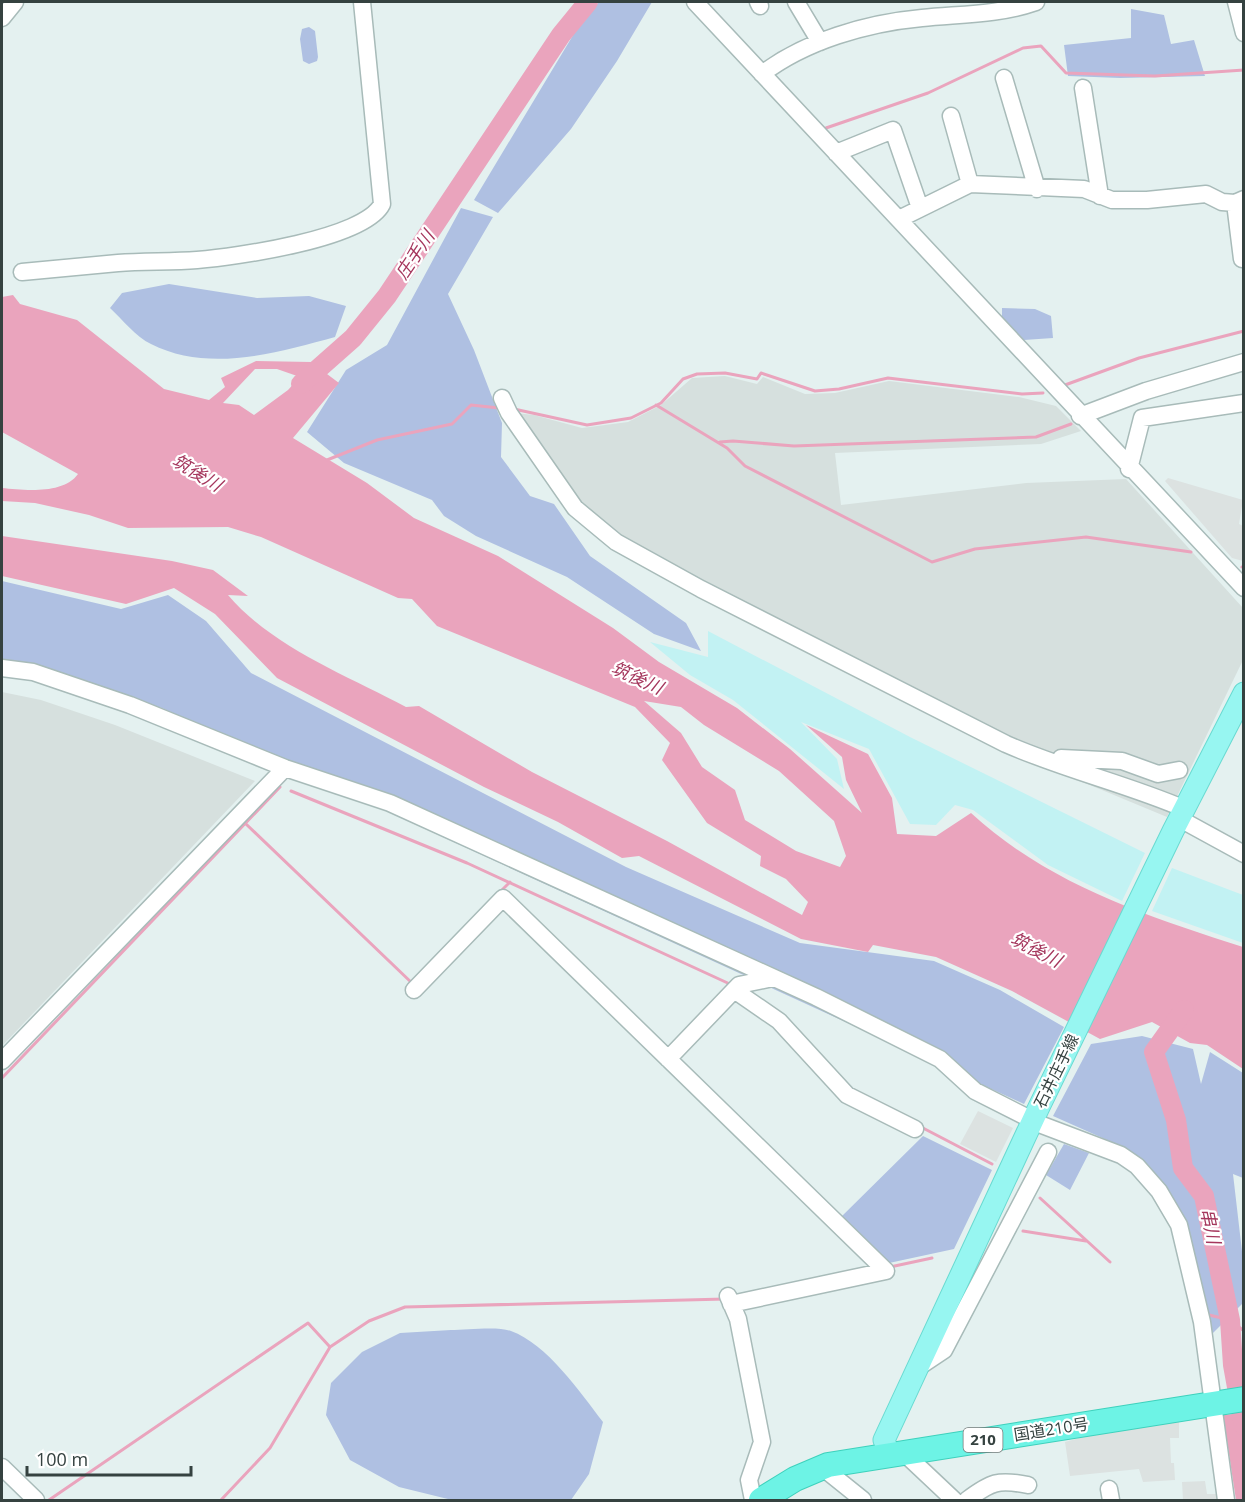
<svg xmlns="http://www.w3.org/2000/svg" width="1245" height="1502" font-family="'Open Sans','Noto Sans JP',sans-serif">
<rect width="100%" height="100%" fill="#e4f1f0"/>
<!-- industrial -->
<path fill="#d6e0de" d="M 725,376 L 757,384 L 763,377 L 805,394 L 835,393 L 889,381 L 1019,397 L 1056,406 L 1081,431 L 1041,444 L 835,453 L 841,505 L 1026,483 L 1126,479 L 1243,608 L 1243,660 L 1167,817 L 1044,766 L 935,714 L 563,502 L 515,413 L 534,415 L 582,428 L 628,422 L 661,405 L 692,378 Z
M 2,692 L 41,700 L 115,725 L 255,781 L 2,1046 Z"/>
<!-- green -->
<path fill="#afc0e2" d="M 599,2 L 652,2 L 617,61 L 571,129 L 498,213 L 474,200 L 581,22 Z
M 1131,9 L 1164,15 L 1171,44 L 1194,40 L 1205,76 L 1120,78 L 1068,76 L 1064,45 L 1131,38 Z
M 309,27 L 315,31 L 318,57 L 317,61 L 309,64 L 303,61 L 300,39 L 302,29 Z
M 461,208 L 493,217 L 448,294 L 474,350 L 502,423 L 501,457 L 530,496 L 554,504 L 590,556 L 686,623 L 701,651 L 654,634 L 567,577 L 476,536 L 444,516 L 432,500 L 344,463 L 307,432 L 346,370 L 387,345 Z
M 169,284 L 257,298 L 309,296 L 346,306 L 335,337 C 277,353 208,373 151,344 C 136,337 122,319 110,308 L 122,293 Z
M 1002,308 L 1035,309 L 1051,316 L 1053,338 L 1024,340 L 1002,317 Z
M 2,581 L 121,609 L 168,595 L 206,621 L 251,673 L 626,867 L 800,943 L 934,961 L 1000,990 L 1064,1027 L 1024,1104 L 162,708 L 2,662 Z
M 1142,1036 L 1193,1049 L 1201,1084 L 1210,1052 L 1243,1073 L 1243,1178 L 1233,1174 L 1243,1260 L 1243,1303 L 1210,1336 L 1167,1192 L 1125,1148 L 1053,1116 L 1091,1044 Z
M 923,1136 L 992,1170 L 954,1249 L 889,1263 L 839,1219 Z
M 1064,1144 L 1089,1153 L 1070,1190 L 1046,1175 Z
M 451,1330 C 466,1330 498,1326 511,1331 C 547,1344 580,1392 603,1422 L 589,1474 L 571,1500 L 452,1500 L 399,1487 L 350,1460 L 326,1415 L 331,1383 L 362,1352 L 400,1333 Z"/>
<!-- sand -->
<path fill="#c2f2f3" d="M 708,631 L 910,737 L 1145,853 L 1122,901 L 1048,865 L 973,810 L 955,805 L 936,825 L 910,824 L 869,749 L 801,722 L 837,759 L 844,789 L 733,700 L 690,675 L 650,642 L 708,657 Z
M 1172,868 L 1243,895 L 1243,943 L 1152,911 Z"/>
<!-- parking -->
<path fill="#dce2e1" d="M 1168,478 L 1243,500 L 1239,524 L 1243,526 L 1243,561 L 1232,558 L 1165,481 Z
M 978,1111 L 1013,1128 L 996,1162 L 960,1144 Z
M 1179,1416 L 1179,1438 L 1170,1438 L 1171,1463 L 1174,1463 L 1175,1480 L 1143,1482 L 1139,1469 L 1070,1476 L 1065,1442 L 1129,1424 Z
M 1205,1481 L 1207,1494 L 1220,1494 L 1220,1500 L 1183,1500 L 1182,1482 Z"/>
<!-- water -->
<path fill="#eaa4bd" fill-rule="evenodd" d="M 13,295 L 20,304 L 77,320 L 164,389 L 209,400 L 225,387 L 221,378 L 256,361 L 311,362 L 339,383 L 293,438 L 367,483 L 414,518 L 498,556 L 613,628 L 659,662 L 737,708 L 790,749 L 862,813 L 846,780 L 842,757 L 806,725 L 868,754 L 892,798 L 897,834 L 936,836 L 971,813 C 1048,884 1146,916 1243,947 L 1243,1069 L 1207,1045 L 1190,1043 L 1152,1022 L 1100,1039 L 1012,991 L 936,957 L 873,945 L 868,952 L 801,939 L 639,856 L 622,858 L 558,822 L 484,787 L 277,678 L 215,614 L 174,588 L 126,604 L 2,576 L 2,536 L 172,561 L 213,570 L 248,596 L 228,595 C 272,647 346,675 406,707 L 419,706 L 532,772 L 667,841 L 802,915 L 808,902 L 786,879 L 760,866 L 761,856 L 707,823 L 662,760 L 670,743 L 635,707 L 437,626 L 412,599 L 398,598 L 261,537 L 228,527 L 128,528 L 89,515 L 35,503 L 2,501 L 2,488 C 23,490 63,495 78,474 L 2,432 L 2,297 ZM 255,369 L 277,369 L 300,377 L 288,390 L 254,415 L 239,405 L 223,403 ZM 644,701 L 681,707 L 704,725 L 779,771 L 834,821 L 846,856 L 840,867 L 796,851 L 745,820 L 735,790 L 702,767 L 681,733 Z
M 1243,1413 L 1243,1500 L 1236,1500 L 1223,1415 Z"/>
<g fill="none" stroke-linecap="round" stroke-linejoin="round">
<!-- stream -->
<path stroke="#eaa4bd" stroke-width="3" d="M 826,128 L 928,93 L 1023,48 L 1041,46 L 1066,73 L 1155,76 L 1244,70
M 1065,385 L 1139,358 L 1244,331
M 656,405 L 727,448 L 745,466 L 932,562 L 975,549 L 1086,537 L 1191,552
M 514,409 L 587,425 L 631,418 L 661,403 L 683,379 L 697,374 L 725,373 L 757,379 L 761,373 L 815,391 L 839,389 L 888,378 L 1022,394 L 1043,393
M 720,442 L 733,441 L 794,446 L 1036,437 L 1071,424
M 327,460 L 377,440 L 452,424 L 471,405 L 499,408
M 1242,567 L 1244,568
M 291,791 L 467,863 L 732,985
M 246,824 L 413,984
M 500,892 L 510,882
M 2,1078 L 280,787
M 921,1127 L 992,1164
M 1040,1198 L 1110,1262
M 1023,1231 L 1086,1241
M 890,1267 L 932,1258
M 1205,1314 L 1230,1320 L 1244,1331
M 49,1500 L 308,1323 L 330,1347
M 221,1500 L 270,1448 L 330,1347 L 369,1321 L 405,1307 L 725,1299"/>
<!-- river -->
<path stroke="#eaa4bd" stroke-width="20" d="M 301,384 L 353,338 L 387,296 L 561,35 L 588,2
M 1184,1010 L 1154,1052 L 1176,1120 L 1183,1168 L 1204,1196 L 1230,1320 L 1233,1365 L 1244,1426"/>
<defs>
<path id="minor" d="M 695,2 L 1244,588
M 758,2 L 760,6
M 796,2 L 820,42
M 1236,2 L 1244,33
M 2,18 L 15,2
M 762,74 C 805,41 867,23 922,18 C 960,14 999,15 1036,2
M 1004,78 L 1037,189
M 1083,88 L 1100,196
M 951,116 L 970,184
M 836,153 L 893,130 L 920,208
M 1235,203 L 1242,259
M 899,219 L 970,184 L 1084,189 L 1112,200 L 1147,200 L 1206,194 L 1222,202 L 1235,203 L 1244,199
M 22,272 C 54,269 86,266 118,263 C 144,261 171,262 197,260 C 234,257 365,239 382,204 L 362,2
M 502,398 L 509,413 L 575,508 L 616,542 L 701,589 L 1006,744 C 1065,770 1127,784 1185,809
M 1080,416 L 1146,391 L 1244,362
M 1129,469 L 1142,418 L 1244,403
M 2,668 L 33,672 L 130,705 L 285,768 L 390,803 L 816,997 L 940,1059 L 975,1091 L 1042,1125 L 1121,1155 L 1137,1166 L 1159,1191 L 1179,1225 L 1202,1322 L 1226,1500
M 1061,758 L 1122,761 L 1158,774 L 1179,770
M 1180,819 L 1244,854
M 414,990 L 503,898 L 886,1271 L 731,1304
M 734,990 L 779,1021 L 847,1095 L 915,1129
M 668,1059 L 739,985 L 773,978
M 2,1061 L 285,768
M 728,1296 L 738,1319 L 762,1442 L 749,1480 L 753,1500
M 917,1368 L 944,1350 L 1048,1152
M 903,1452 L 954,1500
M 2,1467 L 36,1500
M 822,1467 L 863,1500
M 1109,1489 L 1111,1500
M 967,1500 C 991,1482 998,1479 1028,1485"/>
<path id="major" d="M 889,1454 L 884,1440 L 1039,1107 L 1173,831 L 1244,693"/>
<path id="highway" d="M 761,1500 L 795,1479 L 828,1465 L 1244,1399"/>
</defs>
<!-- minor casing -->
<use href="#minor" stroke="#a8bbb9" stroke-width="19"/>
<!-- major casing -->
<use href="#major" stroke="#69dad1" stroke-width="23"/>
<!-- highway casing -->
<use href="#highway" stroke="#3ed1bc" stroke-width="26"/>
<!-- minor -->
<use href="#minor" stroke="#fff" stroke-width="16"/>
<!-- major -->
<use href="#major" stroke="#97f6f1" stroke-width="21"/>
<!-- highway -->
<use href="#highway" stroke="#6df3e5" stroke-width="24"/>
</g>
<g text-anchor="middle" stroke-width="4.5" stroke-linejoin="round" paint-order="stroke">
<!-- shield labels -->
<rect fill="#fff" stroke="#727b79" stroke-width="1.5" x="963.5" y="1428" width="39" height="24" rx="4.5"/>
<g font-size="15" font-weight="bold" fill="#354240">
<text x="983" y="1445">210</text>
</g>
<!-- street labels -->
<g font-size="16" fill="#354240" stroke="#fff">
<text transform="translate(1056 1071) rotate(-64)" y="6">石井庄手線</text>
<text transform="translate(1051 1429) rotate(-9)" y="6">国道210号</text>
</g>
<!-- water labels -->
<g font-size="18" font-style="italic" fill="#a5375d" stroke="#fff">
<text transform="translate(415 255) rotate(-56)" y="6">庄手川</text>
<text transform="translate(197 473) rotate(31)" y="6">筑後川</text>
<text transform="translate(637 678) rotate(24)" y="6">筑後川</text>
<text transform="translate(1036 950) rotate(27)" y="6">筑後川</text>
<text transform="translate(1210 1226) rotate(78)" y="6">串川</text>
</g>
</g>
<!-- border -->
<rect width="1245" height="1502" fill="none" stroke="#354240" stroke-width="6"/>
<!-- scale -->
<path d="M27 1466v9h164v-9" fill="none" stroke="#354240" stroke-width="3"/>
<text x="36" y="1466" font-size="18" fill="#354240" stroke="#ffffff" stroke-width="4.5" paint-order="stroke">100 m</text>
</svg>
